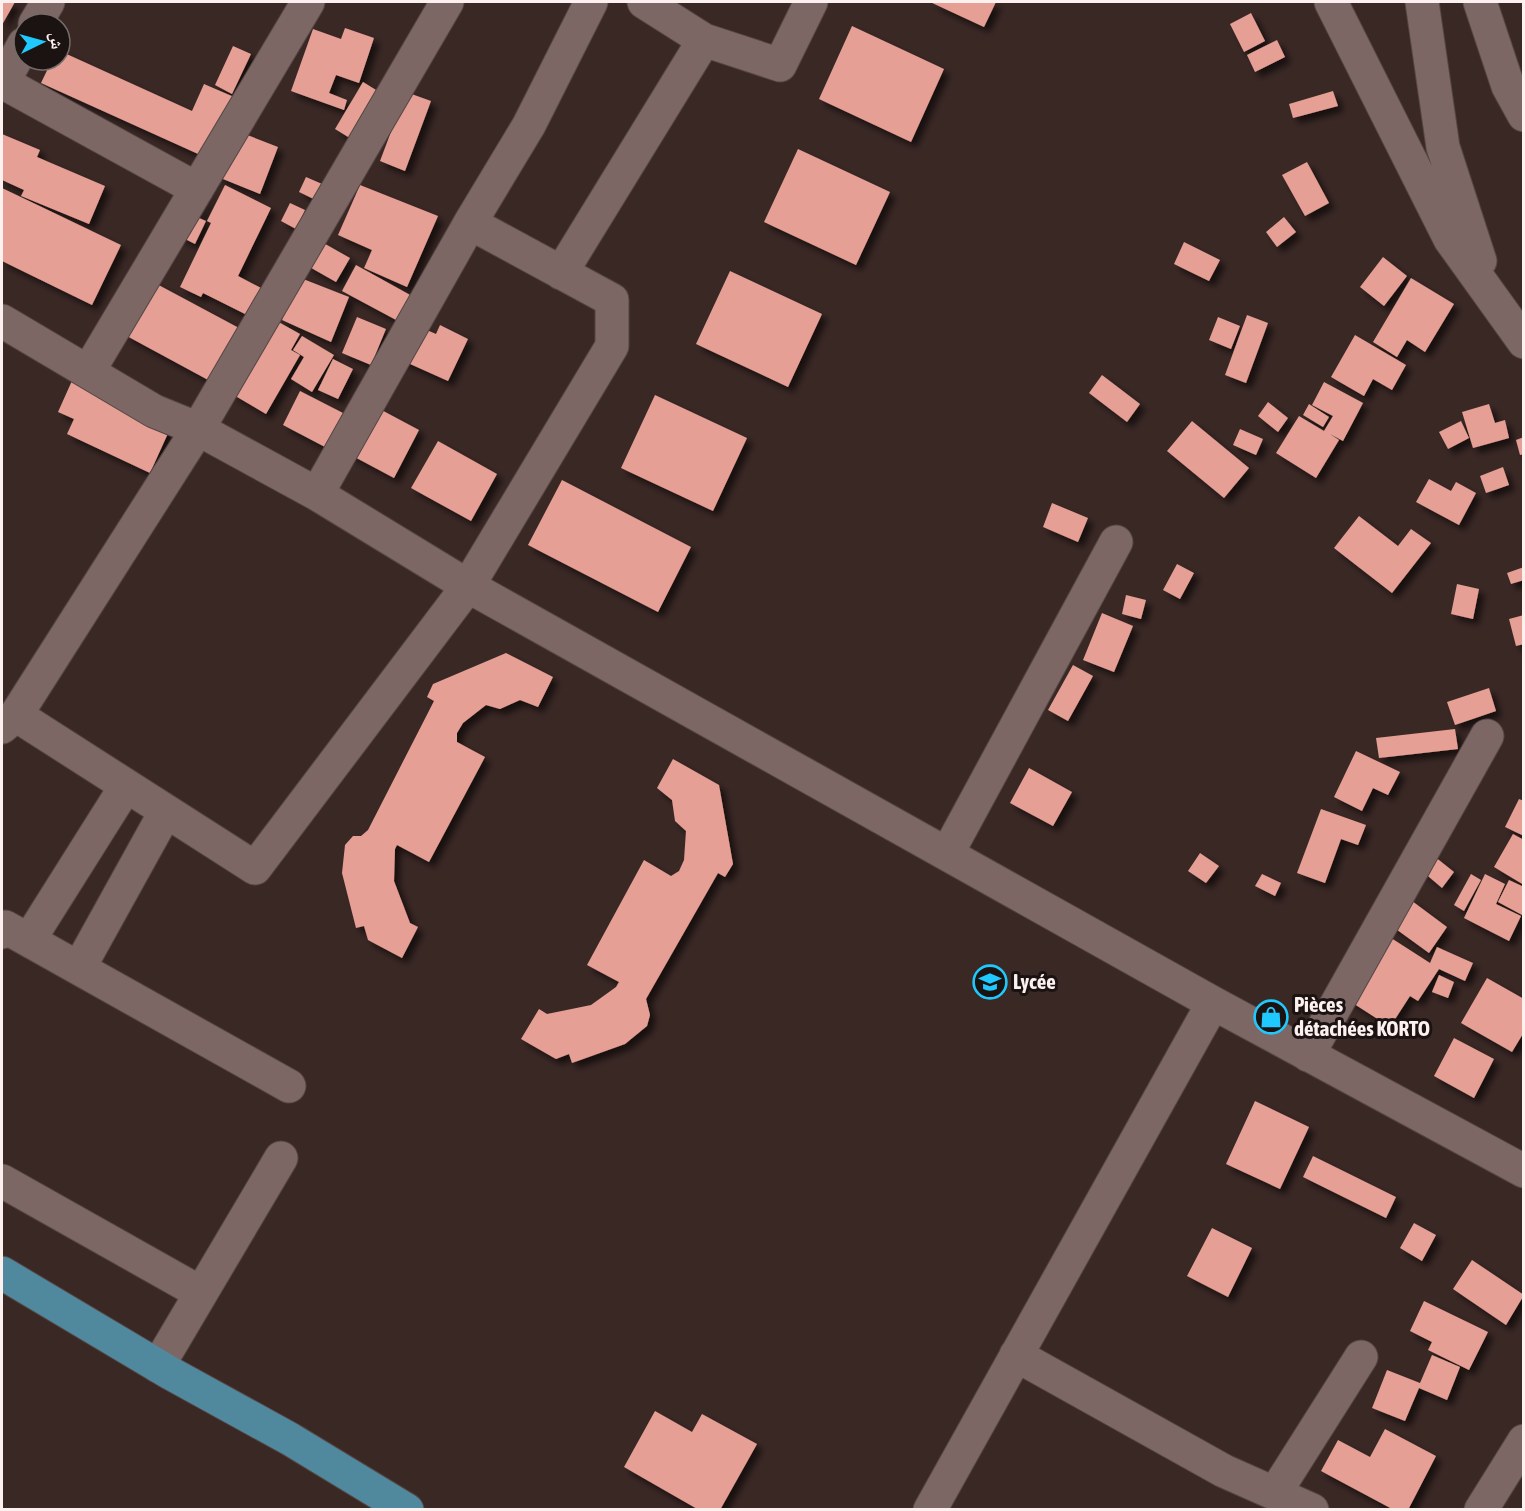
<svg xmlns="http://www.w3.org/2000/svg" width="1525" height="1511" font-family="'Asap Condensed','Noto Naskh Arabic',sans-serif">
<defs>
<filter id="shadow"><feDropShadow dx="5.5" dy="5.5" stdDeviation="3" flood-color="#0009"/></filter>
</defs>
<rect width="100%" height="100%" fill="#3a2825"/>
<!-- building -->
<path fill="#e59f94" filter="url(#shadow)" d="M 2,2 L 15,2 L 2,25 Z
M 930,2 L 996,2 L 984,27 Z
M 1251,13 L 1265,41 L 1244,52 L 1230,24 Z
M 852,26 L 944,69 L 911,142 L 819,99 Z
M 345,28 L 374,38 L 359,83 L 336,75 L 329,93 L 347,100 L 344,110 L 291,91 L 313,29 L 341,39 Z
M 1277,40 L 1285,57 L 1255,72 L 1247,55 Z
M 233,46 L 251,54 L 232,94 L 215,85 Z
M 60,51 L 192,111 L 204,84 L 234,97 L 207,158 L 41,83 L 52,60 L 60,60 Z
M 363,82 L 386,96 L 358,143 L 335,129 Z
M 1333,91 L 1338,106 L 1293,118 L 1289,104 Z
M 406,92 L 431,101 L 405,171 L 380,161 Z
M 237,131 L 278,147 L 260,194 L 218,177 Z
M 2,134 L 40,150 L 37,157 L 105,186 L 89,224 L 21,196 L 24,190 L 2,180 Z
M 798,149 L 890,192 L 856,265 L 764,222 Z
M 1307,162 L 1329,203 L 1305,216 L 1282,175 Z
M 306,177 L 329,187 L 322,203 L 299,192 Z
M 225,185 L 271,208 L 238,276 L 265,290 L 251,317 L 203,293 L 201,297 L 180,287 L 211,223 L 207,221 Z
M 360,185 L 438,216 L 407,287 L 364,268 L 372,250 L 338,235 Z
M 2,188 L 121,245 L 92,305 L 2,261 Z
M 213,188 L 199,218 L 206,221 L 195,244 L 179,236 Z
M 290,203 L 305,210 L 296,229 L 281,221 Z
M 1284,217 L 1296,232 L 1277,247 L 1266,232 Z
M 320,241 L 350,258 L 336,282 L 306,265 Z
M 1184,242 L 1220,260 L 1209,281 L 1174,264 Z
M 1383,257 L 1407,276 L 1384,306 L 1360,287 Z
M 356,265 L 412,296 L 398,321 L 342,291 Z
M 730,271 L 822,314 L 788,387 L 696,344 Z
M 298,277 L 349,297 L 331,342 L 282,320 Z
M 1411,278 L 1454,304 L 1425,352 L 1407,340 L 1397,357 L 1373,342 Z
M 153,282 L 239,328 L 210,381 L 125,335 Z
M 1247,315 L 1268,323 L 1246,383 L 1225,375 Z
M 357,317 L 386,329 L 371,365 L 342,353 Z
M 1218,317 L 1240,326 L 1231,349 L 1209,340 Z
M 275,320 L 300,334 L 291,350 L 300,355 L 266,414 L 232,394 Z
M 415,325 L 436,334 L 440,325 L 468,339 L 448,381 L 399,359 Z
M 1355,335 L 1406,365 L 1392,390 L 1373,379 L 1364,396 L 1331,377 Z
M 302,336 L 334,355 L 312,392 L 291,379 L 304,357 L 293,350 Z
M 333,359 L 353,369 L 338,399 L 318,390 Z
M 75,374 L 174,420 L 150,473 L 67,434 L 74,419 L 58,412 Z
M 1102,375 L 1140,404 L 1127,422 L 1089,393 Z
M 1324,382 L 1363,403 L 1343,441 L 1330,434 L 1339,440 L 1316,478 L 1276,453 L 1299,416 L 1324,431 L 1333,416 L 1312,405 Z
M 300,391 L 343,413 L 325,447 L 283,425 Z
M 655,395 L 747,438 L 713,511 L 621,468 Z
M 1268,402 L 1288,418 L 1278,432 L 1258,416 Z
M 1309,404 L 1329,417 L 1323,427 L 1303,415 Z
M 1489,404 L 1495,423 L 1505,420 L 1509,438 L 1473,448 L 1462,412 Z
M 374,406 L 419,430 L 394,478 L 349,454 Z
M 1192,421 L 1249,468 L 1224,498 L 1167,451 Z
M 1461,421 L 1469,438 L 1448,449 L 1439,432 Z
M 1240,429 L 1263,439 L 1256,455 L 1233,445 Z
M 1524,437 L 1524,454 L 1520,455 L 1516,440 Z
M 438,441 L 497,474 L 471,521 L 411,488 Z
M 1503,467 L 1509,485 L 1486,493 L 1480,476 Z
M 1429,479 L 1451,491 L 1456,482 L 1476,493 L 1459,525 L 1416,502 Z
M 562,480 L 691,547 L 658,612 L 528,545 Z
M 1052,503 L 1088,518 L 1078,542 L 1043,527 Z
M 1359,516 L 1398,546 L 1411,529 L 1431,543 L 1392,593 L 1334,548 Z
M 1177,564 L 1194,573 L 1180,599 L 1163,590 Z
M 1524,567 L 1524,580 L 1511,584 L 1507,573 Z
M 1457,584 L 1479,589 L 1473,619 L 1451,614 Z
M 1126,595 L 1146,600 L 1141,619 L 1122,614 Z
M 1102,613 L 1133,626 L 1114,672 L 1083,660 Z
M 1524,615 L 1524,644 L 1516,646 L 1509,619 Z
M 506,653 L 553,677 L 538,707 L 520,700 L 500,709 L 486,705 L 463,723 L 457,733 L 457,742 L 485,757 L 429,862 L 397,845 L 395,849 L 394,881 L 410,923 L 418,927 L 402,958 L 368,940 L 364,926 L 356,928 L 342,873 L 345,845 L 353,836 L 361,836 L 368,830 L 434,701 L 427,697 L 433,684 Z
M 1073,665 L 1093,676 L 1068,721 L 1048,710 Z
M 1489,688 L 1496,711 L 1455,725 L 1447,702 Z
M 1455,729 L 1458,749 L 1379,758 L 1376,738 Z
M 1356,751 L 1400,772 L 1388,795 L 1373,788 L 1362,811 L 1334,797 Z
M 673,759 L 719,785 L 733,864 L 725,877 L 718,873 L 646,999 L 650,1015 L 647,1026 L 625,1044 L 572,1063 L 569,1054 L 556,1059 L 521,1039 L 539,1009 L 547,1014 L 591,1005 L 616,987 L 619,982 L 587,965 L 644,860 L 671,876 L 679,871 L 684,860 L 686,831 L 675,821 L 672,800 L 657,788 Z
M 1029,768 L 1072,792 L 1053,826 L 1010,803 Z
M 1519,799 L 1524,801 L 1524,836 L 1505,827 Z
M 1321,809 L 1366,825 L 1358,845 L 1341,839 L 1325,883 L 1297,873 Z
M 1513,834 L 1524,840 L 1524,885 L 1494,867 Z
M 1200,853 L 1219,866 L 1206,883 L 1188,871 Z
M 1434,856 L 1454,872 L 1442,888 L 1422,871 Z
M 1262,874 L 1281,883 L 1275,896 L 1255,886 Z
M 1471,874 L 1481,880 L 1464,911 L 1454,905 Z
M 1485,874 L 1505,884 L 1496,904 L 1521,916 L 1509,941 L 1464,918 Z
M 1509,880 L 1524,887 L 1524,916 L 1498,902 Z
M 1408,898 L 1447,927 L 1429,953 L 1389,924 Z
M 1388,936 L 1430,963 L 1437,947 L 1473,963 L 1465,981 L 1439,969 L 1418,1001 L 1410,996 L 1390,1027 L 1348,1000 Z
M 1439,975 L 1454,982 L 1448,998 L 1432,992 Z
M 1487,978 L 1524,999 L 1524,1032 L 1512,1052 L 1461,1023 Z
M 1454,1038 L 1494,1059 L 1474,1098 L 1434,1076 Z
M 1255,1101 L 1309,1127 L 1280,1189 L 1226,1164 Z
M 1313,1156 L 1396,1197 L 1386,1218 L 1303,1177 Z
M 1414,1223 L 1436,1235 L 1422,1261 L 1400,1248 Z
M 1212,1228 L 1252,1248 L 1228,1297 L 1187,1276 Z
M 1472,1260 L 1524,1295 L 1506,1325 L 1453,1289 Z
M 1424,1301 L 1488,1332 L 1469,1370 L 1428,1350 L 1432,1342 L 1410,1331 Z
M 1432,1355 L 1460,1367 L 1447,1400 L 1419,1388 L 1405,1421 L 1372,1408 L 1387,1370 L 1420,1383 Z
M 655,1411 L 692,1432 L 702,1414 L 757,1444 L 720,1510 L 699,1510 L 624,1467 Z
M 1385,1429 L 1436,1456 L 1408,1510 L 1394,1510 L 1321,1471 L 1338,1440 L 1370,1457 Z"/>
<g fill="none" stroke-linecap="round" stroke-linejoin="round">
<defs>
<path id="minor" d="M 644,2 L 704,40
M 1331,2 L 1450,239 L 1524,342
M 1422,2 L 1443,147 L 1480,261
M 1480,2 L 1508,86 L 1524,115
M 35,24 L 48,2
M 2,82 L 197,189
M 2,84 L 24,44
M 561,273 L 704,40 L 780,65 L 811,2
M 2,321 L 154,411 L 198,429 L 317,494 L 468,586 L 1213,1003 L 1524,1171
M 88,372 L 308,2
M 317,494 L 470,223 L 529,125 L 591,2
M 16,715 L 255,868 L 468,586 L 612,346 L 612,300 L 470,223
M 2,727 L 16,715 L 198,429 L 447,2
M 947,854 L 1116,542
M 2,932 L 5,927 L 289,1086
M 29,940 L 126,786
M 79,968 L 166,811
M 1308,1055 L 1487,736
M 2,1181 L 201,1293
M 1016,1355 L 1224,1471 L 1312,1510
M 158,1366 L 281,1158
M 1275,1493 L 1361,1357
M 930,1510 L 1213,1003
M 1481,1510 L 1524,1441"/>
<path id="major" d="M 2,1273 L 170,1373 L 290,1439 L 407,1510"/>
</defs>
<!-- minor casing -->
<use href="#minor" stroke="#554644" stroke-width="35"/>
<!-- major casing -->
<use href="#major" stroke="#554644" stroke-width="35"/>
<!-- minor -->
<use href="#minor" stroke="#7c6764" stroke-width="33"/>
<!-- major -->
<use href="#major" stroke="#50889d" stroke-width="33"/>
</g>
<!-- icons -->
<defs>
<symbol id="school-ring" viewBox="-11 -11 22 22"><circle r="9.5" fill="#1b1312" stroke="#20c9fd" stroke-width="1.5"/><path d="M0-5L7-2L0 1L-7-2ZM-4 1L0 2.5L4 1V4Q0 6-4 4Z" fill="#20c9fd"/></symbol>
<symbol id="shop-ring" viewBox="-11 -11 22 22"><circle r="9.5" fill="#1b1312" stroke="#20c9fd" stroke-width="1.5"/><path d="M-5-2.5h2.3a2.7 3.5 0 0 1 5.4 0H5L5.5 6h-11ZM-1.5-2.5h3a1.5 2.3 0 0 0-3 0Z" fill="#20c9fd"/></symbol>
</defs>
<g fill-rule="evenodd">
<use href="#school-ring" x="971" y="963" width="38" height="38"/>
<use href="#shop-ring" x="1252" y="998" width="38" height="38"/>
</g>
<g text-anchor="middle" stroke-width="6" stroke-linejoin="round" paint-order="stroke">
<!-- poi labels -->
<g font-size="21" font-weight="bold" fill="#fdf1ef" stroke="#1b1312" text-anchor="start">
<text x="1013" y="989">Lycée</text>
<text x="1294" y="1012">Pièces<tspan x="1294" dy="24">détachées KORTO</tspan></text>
</g>
</g>
<!-- border -->
<rect width="1525" height="1511" fill="none" stroke="#fdf1ef" stroke-width="6"/>
<!-- north arrow -->
<g transform="translate(42 42) rotate(85)"><circle r="28" fill="#1b1312" stroke="#756c6a" stroke-width="1.5"/>
<path d="M0-4.5L10 22L0 15L-10 22Z" fill="#20c9fd"/>
<text y="-9" font-size="16" font-weight="bold" text-anchor="middle" fill="#fdf1ef">ش</text>
</g>
</svg>
